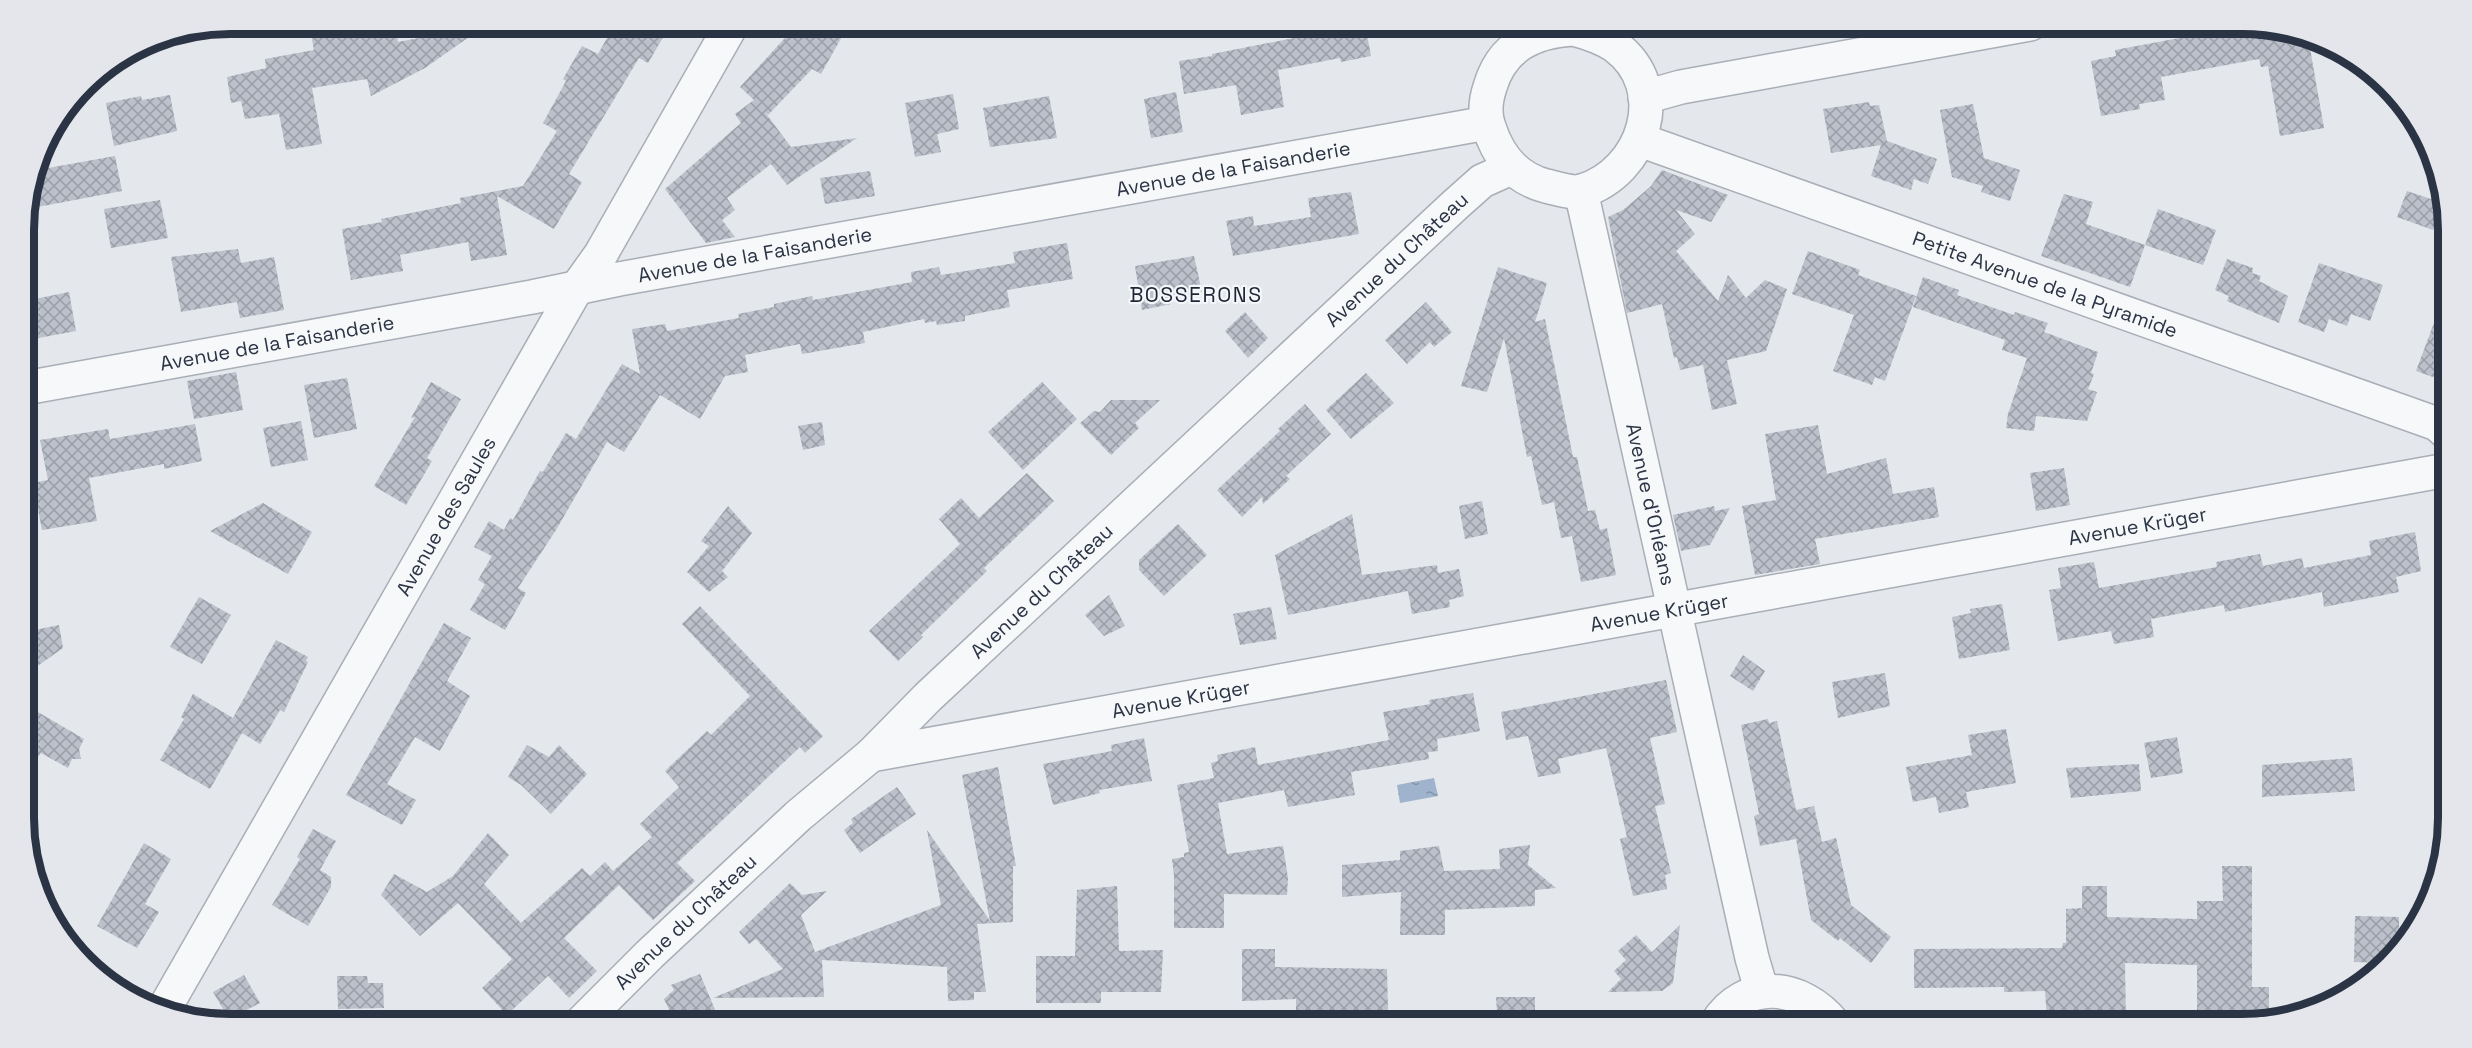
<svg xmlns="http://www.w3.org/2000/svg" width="2472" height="1048" font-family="'Space Grotesk',sans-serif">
<defs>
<pattern id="water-ripples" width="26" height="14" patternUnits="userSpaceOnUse" patternTransform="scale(1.5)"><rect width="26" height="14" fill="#9fb4cc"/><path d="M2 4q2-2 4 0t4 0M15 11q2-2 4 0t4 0" fill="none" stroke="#8293a7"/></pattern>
<pattern id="building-cross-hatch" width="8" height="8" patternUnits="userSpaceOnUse" patternTransform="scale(1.5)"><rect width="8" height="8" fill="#bbc0ca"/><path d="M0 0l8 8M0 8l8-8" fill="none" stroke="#989da6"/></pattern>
</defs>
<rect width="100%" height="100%" fill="#e4e7ec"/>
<!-- water -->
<path fill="url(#water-ripples)" d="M 1434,778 L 1438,796 L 1400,803 L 1397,785 Z"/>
<!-- building -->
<path fill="url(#building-cross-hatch)" d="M 309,24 L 395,24 L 398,42 L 486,25 L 425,68 L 371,96 L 367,79 L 312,88 L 322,144 L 286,150 L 279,114 L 245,119 L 241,101 L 231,103 L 227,77 L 266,68 L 265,59 L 314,50 Z
M 615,24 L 671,24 L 648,63 L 639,58 L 569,174 L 582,182 L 554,229 L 497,196 L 507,255 L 471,261 L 468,242 L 400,255 L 403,271 L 351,280 L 342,229 L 382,222 L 381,219 L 461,203 L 460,198 L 523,186 L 557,131 L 543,123 L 566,81 L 563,79 L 582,46 L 598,54 Z
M 793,24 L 849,24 L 821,74 L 812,69 L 768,115 L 764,111 L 791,147 L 857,138 L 787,185 L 771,164 L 727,198 L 735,210 L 722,220 L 735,237 L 706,243 L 665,189 L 741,123 L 735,114 L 754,100 L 740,87 L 784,39 Z
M 1307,24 L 1365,24 L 1371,56 L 1341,62 L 1340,58 L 1278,70 L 1284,107 L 1241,115 L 1236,85 L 1184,94 L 1179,61 L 1212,56 L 1212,54 L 1309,35 Z
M 2254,26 L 2308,37 L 2324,128 L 2280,136 L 2268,66 L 2261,67 L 2259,59 L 2161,77 L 2165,100 L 2139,104 L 2140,109 L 2101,116 L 2091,61 L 2116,56 L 2115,50 L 2233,28 Z
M 1176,92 L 1183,132 L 1151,138 L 1144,99 Z
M 953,94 L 959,129 L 937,134 L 941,152 L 915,157 L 905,103 Z
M 170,95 L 177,131 L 114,146 L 106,103 L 141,96 L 142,100 Z
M 1049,96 L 1057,138 L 990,147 L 983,108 Z
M 1869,102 L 1870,106 L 1879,105 L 1887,141 L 1937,159 L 1928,184 L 1914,179 L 1911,190 L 1871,176 L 1881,145 L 1831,153 L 1823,109 Z
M 1973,104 L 1984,158 L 2020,170 L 2010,201 L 1981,192 L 1983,186 L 1952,177 L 1940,110 Z
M 115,156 L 122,191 L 27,209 L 37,170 Z
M 1662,170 L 1728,195 L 1711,222 L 1676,210 L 1695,234 L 1676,251 L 1718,301 L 1728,275 L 1746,298 L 1765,280 L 1787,289 L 1766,351 L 1727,360 L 1737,404 L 1712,410 L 1703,365 L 1680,370 L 1677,357 L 1674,358 L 1662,304 L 1627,313 L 1608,217 L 1623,210 L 1636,199 L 1651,186 Z
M 870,171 L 875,196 L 825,204 L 820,178 Z
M 2407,191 L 2443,203 L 2433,230 L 2397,217 Z
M 1351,192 L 1359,234 L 1233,256 L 1226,221 L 1253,216 L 1254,226 L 1311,217 L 1308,198 Z
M 2064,194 L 2093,202 L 2086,224 L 2145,245 L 2130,287 L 2041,256 Z
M 160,200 L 168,238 L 111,248 L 104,209 Z
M 2158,209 L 2216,230 L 2203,265 L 2145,245 Z
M 1067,243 L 1073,279 L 1007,290 L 1010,307 L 965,316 L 965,321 L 937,325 L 936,321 L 925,323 L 924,319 L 863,332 L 865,343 L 802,354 L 800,344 L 745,355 L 748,372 L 725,376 L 700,419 L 660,395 L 624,452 L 607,442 L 556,530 L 518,588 L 526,593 L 505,630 L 470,610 L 485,584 L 478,580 L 492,556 L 474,547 L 489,521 L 504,530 L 510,518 L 513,520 L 540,471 L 543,472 L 566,433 L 576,439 L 622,364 L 640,374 L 632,329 L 665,324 L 667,331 L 739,318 L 738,314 L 774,307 L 774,304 L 812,296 L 813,300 L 912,282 L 911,272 L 939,267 L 941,275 L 1015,263 L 1013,252 Z
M 238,249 L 241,263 L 274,257 L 284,310 L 240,318 L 237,302 L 181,312 L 171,257 Z
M 1808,251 L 1860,270 L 1858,275 L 1916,296 L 1885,381 L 1875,377 L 1872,385 L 1833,371 L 1854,315 L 1792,294 Z
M 1194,256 L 1202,292 L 1171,297 L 1171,304 L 1142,310 L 1135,266 Z
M 2227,259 L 2253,268 L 2252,273 L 2261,276 L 2259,281 L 2288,296 L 2279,323 L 2227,301 L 2229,296 L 2215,290 Z
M 2319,263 L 2383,285 L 2370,321 L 2351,314 L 2347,326 L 2329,319 L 2324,332 L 2298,322 Z
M 1498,267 L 1547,283 L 1535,322 L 1545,319 L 1573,457 L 1577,457 L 1588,511 L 1595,510 L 1600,530 L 1607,528 L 1616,575 L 1581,582 L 1572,536 L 1561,538 L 1554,502 L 1542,505 L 1531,456 L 1527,457 L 1504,338 L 1487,392 L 1461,386 Z
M 1923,277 L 1959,290 L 1957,295 L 2014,315 L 2015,312 L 2048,323 L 2044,332 L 2098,352 L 2091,373 L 2094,374 L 2088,389 L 2097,392 L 2087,421 L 2036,416 L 2034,431 L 2006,428 L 2008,414 L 2027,358 L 2002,350 L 2005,340 L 1913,307 Z
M 69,292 L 76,331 L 28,340 L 25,321 L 25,301 Z
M 2444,296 L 2447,296 L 2447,382 L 2416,371 Z
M 1426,302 L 1452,332 L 1434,347 L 1430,342 L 1407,364 L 1385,340 Z
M 1245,312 L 1268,338 L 1248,358 L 1225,331 Z
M 236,372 L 243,410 L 194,419 L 187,381 Z
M 1366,373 L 1394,403 L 1351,439 L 1326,410 Z
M 347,378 L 357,429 L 314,438 L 304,385 Z
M 431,382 L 461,399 L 427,458 L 432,461 L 406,505 L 374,486 L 415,417 L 411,418 Z
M 1042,382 L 1077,419 L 1023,470 L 988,432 Z
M 1111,400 L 1160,400 L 1135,423 L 1139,428 L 1111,455 L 1080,423 L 1094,411 L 1100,412 Z
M 1305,404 L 1331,434 L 1286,476 L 1290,479 L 1263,504 L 1262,497 L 1242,517 L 1217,490 L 1280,431 L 1278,429 Z
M 301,421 L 308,460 L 271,467 L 263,428 Z
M 822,422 L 825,445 L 803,450 L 798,426 Z
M 195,424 L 202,461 L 164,469 L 164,464 L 89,478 L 97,521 L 42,530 L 33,483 L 48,480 L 40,440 L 108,429 L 110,439 Z
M 1818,425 L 1827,474 L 1886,458 L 1893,494 L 1934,487 L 1939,517 L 1815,539 L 1820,564 L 1755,575 L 1742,506 L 1776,500 L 1765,434 Z
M 2064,468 L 2070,505 L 2036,511 L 2030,473 Z
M 1027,473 L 1054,501 L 984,568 L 987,571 L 921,635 L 923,637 L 898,661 L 869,631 L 960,544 L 939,519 L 961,498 L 979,518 Z
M 1482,501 L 1488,534 L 1465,539 L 1459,506 Z
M 263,503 L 312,532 L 288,574 L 210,531 Z
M 728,506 L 752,533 L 722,571 L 728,577 L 709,592 L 687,572 L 709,546 L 701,541 Z
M 1714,506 L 1715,511 L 1730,508 L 1710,545 L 1681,551 L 1673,515 Z
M 1352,514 L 1362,575 L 1437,565 L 1438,573 L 1459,569 L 1464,596 L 1449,600 L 1450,607 L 1412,614 L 1408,591 L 1288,615 L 1275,555 Z
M 1178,524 L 1207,555 L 1164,596 L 1139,570 L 1139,560 Z
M 2415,532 L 2421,571 L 2396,577 L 2399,592 L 2324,607 L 2322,592 L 2225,612 L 2224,605 L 2151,619 L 2154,637 L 2114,644 L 2111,631 L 2058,641 L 2049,590 L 2061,588 L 2058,568 L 2094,562 L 2099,588 L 2217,567 L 2216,562 L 2260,554 L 2263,566 L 2302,558 L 2304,568 L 2371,555 L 2369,541 Z
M 1109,595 L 1125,626 L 1104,636 L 1085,615 Z
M 199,597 L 231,615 L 202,664 L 170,647 Z
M 2002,604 L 2010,650 L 1959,659 L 1952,617 L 1971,613 L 1970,609 Z
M 700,606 L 823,736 L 805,753 L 800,747 L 677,863 L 695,881 L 653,920 L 619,885 L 564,938 L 597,971 L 569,998 L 548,976 L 507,1015 L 482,988 L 512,959 L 458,903 L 420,936 L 381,895 L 394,874 L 427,892 L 453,876 L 488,833 L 509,855 L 484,884 L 521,923 L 582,868 L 590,876 L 605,862 L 613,871 L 652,837 L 640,824 L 679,787 L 665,771 L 707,731 L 711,735 L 750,696 L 682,624 Z
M 1271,607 L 1277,639 L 1240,645 L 1233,614 Z
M 444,623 L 471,638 L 447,681 L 470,696 L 440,751 L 415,737 L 387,784 L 416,800 L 402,825 L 346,795 Z
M 59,625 L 63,648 L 25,675 L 25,632 Z
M 276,640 L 308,657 L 306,661 L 308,662 L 284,712 L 280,710 L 260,744 L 242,733 L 210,789 L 160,760 L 184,719 L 181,717 L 193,694 L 233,718 Z
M 1743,655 L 1765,671 L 1753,691 L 1730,676 Z
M 1885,673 L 1890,706 L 1838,718 L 1832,682 Z
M 1666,680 L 1677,732 L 1650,738 L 1665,804 L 1655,806 L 1671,873 L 1665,875 L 1667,889 L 1633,896 L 1620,839 L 1627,837 L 1606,748 L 1558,759 L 1561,773 L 1538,777 L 1528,736 L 1506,740 L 1501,712 Z
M 1473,693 L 1480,731 L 1437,739 L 1438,751 L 1428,752 L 1429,759 L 1351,772 L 1355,795 L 1288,807 L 1284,790 L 1218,803 L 1227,854 L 1283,846 L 1288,878 L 1287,895 L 1224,894 L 1224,928 L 1174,928 L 1174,876 L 1172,859 L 1184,857 L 1184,853 L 1189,852 L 1177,785 L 1214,778 L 1211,763 L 1218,761 L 1217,755 L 1255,747 L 1258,765 L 1389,740 L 1383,712 L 1430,704 L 1429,700 Z
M 26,705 L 84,739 L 79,749 L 81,759 L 72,759 L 68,768 L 41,753 L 26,773 Z
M 1768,719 L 1769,723 L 1777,721 L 1796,810 L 1814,806 L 1822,842 L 1836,838 L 1851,905 L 1891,937 L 1871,963 L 1840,938 L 1838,941 L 1811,920 L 1796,839 L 1760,846 L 1754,816 L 1759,814 L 1741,725 Z
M 2006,729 L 2016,783 L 1966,792 L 1969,807 L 1939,813 L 1936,797 L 1913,802 L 1906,767 L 1972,755 L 1968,735 Z
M 2177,737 L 2183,773 L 2151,778 L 2144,743 Z
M 1144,738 L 1152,781 L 1099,790 L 1100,793 L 1053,805 L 1043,764 L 1112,751 L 1111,745 Z
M 527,745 L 549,757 L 559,745 L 587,774 L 551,814 L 521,785 L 508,777 Z
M 2352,758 L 2355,791 L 2262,797 L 2262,765 Z
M 2139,764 L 2141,791 L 2071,798 L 2066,768 Z
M 998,767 L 1016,866 L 1013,866 L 1013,922 L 977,924 L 986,992 L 974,992 L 974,1000 L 948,1001 L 947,967 L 822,960 L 824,997 L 713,998 L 783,969 L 756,939 L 749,944 L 739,932 L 790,883 L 802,895 L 827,891 L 801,915 L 815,952 L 941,905 L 927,830 L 990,921 L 962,775 Z
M 897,787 L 916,814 L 860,853 L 844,830 L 853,823 L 851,819 Z
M 313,829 L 336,841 L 320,870 L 331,877 L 331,887 L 308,926 L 272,905 L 300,859 L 297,857 Z
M 144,843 L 171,859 L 145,904 L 159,912 L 137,948 L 97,926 Z
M 1530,845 L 1528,865 L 1556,888 L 1535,890 L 1535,906 L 1445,910 L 1445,935 L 1400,935 L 1401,892 L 1342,897 L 1342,865 L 1400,860 L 1400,851 L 1439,846 L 1444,871 L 1500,869 L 1499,849 Z
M 2222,866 L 2252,866 L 2252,987 L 2269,987 L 2269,1015 L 2252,1015 L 2252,1024 L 2197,1024 L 2197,965 L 2125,963 L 2126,1024 L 2084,1024 L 2084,1017 L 2047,1019 L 2045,991 L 2004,992 L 2004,987 L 1914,988 L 1914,949 L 2062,948 L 2063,943 L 2066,943 L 2066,909 L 2082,908 L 2082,886 L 2107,886 L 2107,917 L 2197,919 L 2197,901 L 2223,901 Z
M 1117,886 L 1119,951 L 1163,950 L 1161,992 L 1101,992 L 1101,1003 L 1036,1003 L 1036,956 L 1075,956 L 1077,890 Z
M 2355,916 L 2399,917 L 2399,933 L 2411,933 L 2405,944 L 2384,963 L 2354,962 Z
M 1680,925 L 1673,983 L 1662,991 L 1608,992 L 1621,979 L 1614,971 L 1626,960 L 1618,951 L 1636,935 L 1652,952 Z
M 1242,949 L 1275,949 L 1275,967 L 1387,969 L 1388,1011 L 1296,1012 L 1296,999 L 1242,1001 Z
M 700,974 L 716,1012 L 695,1020 L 674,1020 L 664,999 L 674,990 L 671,985 Z
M 244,975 L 260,1003 L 229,1019 L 213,992 Z
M 337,976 L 367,976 L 368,983 L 383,983 L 384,1008 L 338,1009 Z
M 1496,997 L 1535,997 L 1535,1024 L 1498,1024 Z"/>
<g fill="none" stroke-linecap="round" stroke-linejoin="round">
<defs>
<g id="minor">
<path d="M 1574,29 C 1589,33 1602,37 1615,46 C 1672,88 1644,172 1582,191 C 1572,194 1556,188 1546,186 C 1515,178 1498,156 1489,127 C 1484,114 1486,99 1490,87 C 1502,46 1534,31 1574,29 Z"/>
<path d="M 1645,97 L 1681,87 L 2030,24"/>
<path id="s1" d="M 1640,140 L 2437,424 L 2447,433"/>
<path id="s2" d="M 1581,191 L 1752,958 L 1762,992"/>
<path id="s3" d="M 25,388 L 532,297 L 619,279 L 1487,123"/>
<path id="s4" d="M 871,755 L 2447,470"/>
<path id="s5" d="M 163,1011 L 576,289 L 601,254 L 732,24"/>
<path id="s6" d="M 580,1024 L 650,954 L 798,816 L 871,755 L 928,697 L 1455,205 L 1482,181 L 1511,168"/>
<path d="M 1716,1024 C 1745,977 1802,984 1834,1024"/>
</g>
</defs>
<!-- minor casing -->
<use href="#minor" stroke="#a9aeb7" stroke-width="36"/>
<!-- minor -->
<use href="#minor" stroke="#f7f8fa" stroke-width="33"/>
</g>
<g text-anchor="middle" stroke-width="4.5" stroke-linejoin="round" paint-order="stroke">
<!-- street labels -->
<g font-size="20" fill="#2b3445" stroke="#f4f6f9">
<text dy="7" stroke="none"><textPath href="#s3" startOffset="1228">Avenue de la Faisanderie</textPath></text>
<text dy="7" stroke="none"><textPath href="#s3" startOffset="742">Avenue de la Faisanderie</textPath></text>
<text dy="7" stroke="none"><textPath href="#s6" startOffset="1119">Avenue du Château</textPath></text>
<text dy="7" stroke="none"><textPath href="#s1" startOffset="430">Petite Avenue de la Pyramide</textPath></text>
<text dy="7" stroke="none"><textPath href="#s3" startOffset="256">Avenue de la Faisanderie</textPath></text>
<text dy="7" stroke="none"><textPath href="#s2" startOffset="321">Avenue d'Orléans</textPath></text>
<text dy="7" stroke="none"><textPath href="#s5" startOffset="570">Avenue des Saules</textPath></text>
<text dy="7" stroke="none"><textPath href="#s4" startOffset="1287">Avenue Krüger</textPath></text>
<text dy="7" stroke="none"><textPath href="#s6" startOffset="633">Avenue du Château</textPath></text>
<text dy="7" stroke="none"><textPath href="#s4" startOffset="801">Avenue Krüger</textPath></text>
<text dy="7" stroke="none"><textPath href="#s4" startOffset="315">Avenue Krüger</textPath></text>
<text dy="7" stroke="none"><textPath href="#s6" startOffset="147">Avenue du Château</textPath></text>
</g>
<!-- neighbourhood labels -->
<g font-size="21" letter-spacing="1.5" fill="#1d2536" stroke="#f4f6f9">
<text x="1196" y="302">BOSSERONS</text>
</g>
</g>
<!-- crop -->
<path d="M0 0H2472V1048H0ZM230 34H2242A196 196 0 0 1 2438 230V818A196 196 0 0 1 2242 1014H230A196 196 0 0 1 34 818V230A196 196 0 0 1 230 34Z" fill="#e4e6eb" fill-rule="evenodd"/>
<path fill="none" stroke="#2b3445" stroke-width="8" d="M230 34H2242A196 196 0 0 1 2438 230V818A196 196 0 0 1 2242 1014H230A196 196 0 0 1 34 818V230A196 196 0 0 1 230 34Z"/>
</svg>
